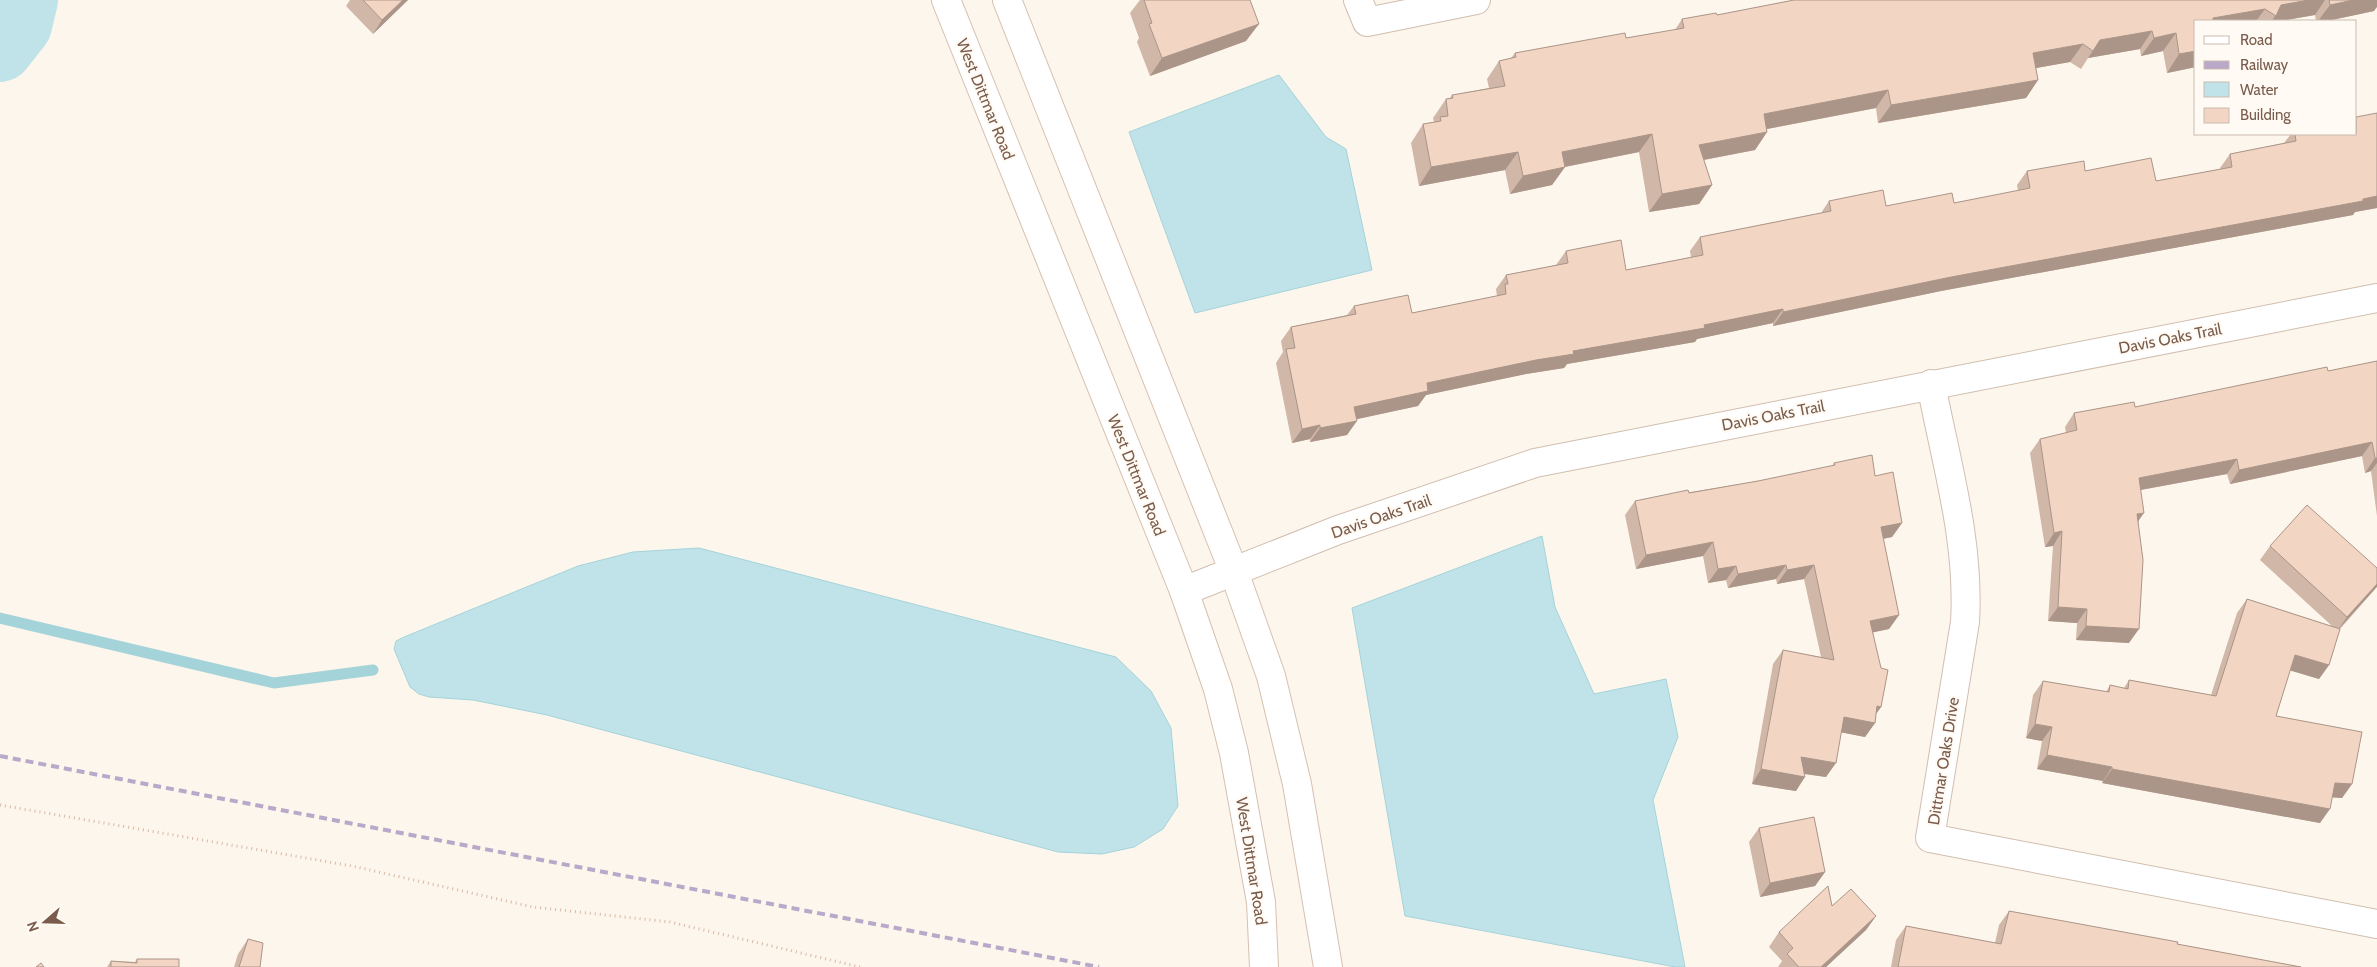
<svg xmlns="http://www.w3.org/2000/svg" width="2377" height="967" font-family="Cabin,sans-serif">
<rect width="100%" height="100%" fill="#fdf6ec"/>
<!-- water -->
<path fill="#bfe3e8" stroke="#a5d3da" d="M 1279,75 L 1326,137 L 1346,149 L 1372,270 L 1195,313 L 1129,132 Z
M 1542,536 L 1555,607 L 1594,694 L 1666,679 L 1678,737 L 1653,800 L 1685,967 L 1675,967 L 1405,916 L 1352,608 Z
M 699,548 L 1116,657 L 1151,691 L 1171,728 L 1178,806 L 1163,829 L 1134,847 L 1102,854 L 1058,852 L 547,715 L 473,700 L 429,697 L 419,694 L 410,687 L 394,649 L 396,641 L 404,637 L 578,566 L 633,552 Z"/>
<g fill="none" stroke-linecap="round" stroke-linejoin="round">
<!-- stream -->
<path stroke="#a5d3da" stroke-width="11" d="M 0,618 L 274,683 L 373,670"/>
<!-- river -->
<path stroke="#bfe3e8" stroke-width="66" d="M 0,49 L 19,25 L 25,0"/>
<defs>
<path id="street" d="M 1358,0 L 1367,22 L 1476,0
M 1931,384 C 1946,463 1970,541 1965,622 L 1930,838 L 2377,924
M 1184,591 L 1338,530 L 1535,463 L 2377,298"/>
<path id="secondary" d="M 946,0 L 1184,591 L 1218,689 L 1234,753 L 1261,902 L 1264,967
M 1007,0 L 1234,572 L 1271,676 L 1297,784 L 1328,967"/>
</defs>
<!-- street casing -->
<use href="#street" stroke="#d1beb0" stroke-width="30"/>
<!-- secondary casing -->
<use href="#secondary" stroke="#d6c0b0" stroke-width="30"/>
<!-- path -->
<path stroke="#d9b8a5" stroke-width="3" stroke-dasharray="1 4" stroke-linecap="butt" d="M 0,805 L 352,866 L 533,907 L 670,922 L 860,967"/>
<!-- street -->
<use href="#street" stroke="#fff" stroke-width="28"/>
<!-- secondary -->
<use href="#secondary" stroke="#fff" stroke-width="28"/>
<!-- rail -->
<path stroke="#b9a8c9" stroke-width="4" stroke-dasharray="8 5" stroke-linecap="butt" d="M 0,756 L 1099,967"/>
</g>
<!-- wall -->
<path fill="#d1b7a8" d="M 350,0 L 408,0 L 373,34 L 346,6 Z
M 1140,0 L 1250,0 L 1246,41 L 1150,76 L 1137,42 L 1139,38 L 1130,13 Z
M 1794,0 L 2377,0 L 2374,11 L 2327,21 L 2316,21 L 2315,15 L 2281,21 L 2196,21 L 2196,67 L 2167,73 L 2163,51 L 2141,56 L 2140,49 L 2088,58 L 2081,69 L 2070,62 L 2036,68 L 2038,80 L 2026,98 L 1878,123 L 1876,108 L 1767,129 L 1767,132 L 1755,150 L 1704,160 L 1712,185 L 1699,204 L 1649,212 L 1639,152 L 1565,167 L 1552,185 L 1510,194 L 1505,170 L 1419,186 L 1411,143 L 1423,124 L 1434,122 L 1433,118 L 1446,99 L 1450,98 L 1452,95 L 1489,88 L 1487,79 L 1499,61 L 1511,58 L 1515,53 L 1626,38 L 1675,30 L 1682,19 L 1717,15 Z
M 2377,113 L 2377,208 L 2355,212 L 2353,215 L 1941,291 L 1773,326 L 1773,323 L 1697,339 L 1695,342 L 1567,364 L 1564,368 L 1526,374 L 1426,395 L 1418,406 L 1356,419 L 1347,435 L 1310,442 L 1310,439 L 1292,443 L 1276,363 L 1283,352 L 1281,341 L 1291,327 L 1347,315 L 1354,306 L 1412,313 L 1497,296 L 1496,289 L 1506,275 L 1556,265 L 1566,251 L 1626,270 L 1691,257 L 1690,251 L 1700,237 L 1821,213 L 1829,201 L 1886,206 L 1954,203 L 2018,191 L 2017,185 L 2027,171 L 2085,171 L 2156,181 L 2220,169 L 2220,168 L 2230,154 L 2284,143 L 2291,134 L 2356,134 Z
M 2377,361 L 2377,516 L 2371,471 L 2365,473 L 2362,456 L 2230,484 L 2227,474 L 2141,490 L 2129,643 L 2076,640 L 2077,623 L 2048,621 L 2053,546 L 2045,547 L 2030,453 L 2040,439 L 2066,433 L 2065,427 L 2074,413 L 2135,407 L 2328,371 Z
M 1834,463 L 1875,476 L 1902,523 L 1892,537 L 1883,539 L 1899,615 L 1889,629 L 1873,632 L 1881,707 L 1876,714 L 1875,723 L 1865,737 L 1841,732 L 1826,777 L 1805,774 L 1796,791 L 1752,784 L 1773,664 L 1783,650 L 1821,657 L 1804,579 L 1777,584 L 1776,579 L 1728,588 L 1726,580 L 1708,583 L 1703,556 L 1636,569 L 1625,515 L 1635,501 L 1758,481 L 1832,466 Z
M 2270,546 L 2375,589 L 2340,629 L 2329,665 L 2319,679 L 2290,670 L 2276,716 L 2352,784 L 2342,798 L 2332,797 L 2320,823 L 2102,783 L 2103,781 L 2037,769 L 2042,741 L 2026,738 L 2033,695 L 2043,681 L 2106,692 L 2110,685 L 2124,688 L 2129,680 L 2211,695 L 2237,613 L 2247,599 L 2332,626 L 2260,560 Z
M 1759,828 L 1825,872 L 1815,886 L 1760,897 L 1749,842 Z
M 1832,906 L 1876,916 L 1866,930 L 1826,967 L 1778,967 L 1782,961 L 1769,947 L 1779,932 Z
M 2009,911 L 2177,944 L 2301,967 L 1891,967 L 1896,940 L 1906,926 L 1995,943 L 1999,925 Z
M 248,939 L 260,967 L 234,967 L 238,954 Z
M 137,959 L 179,967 L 107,967 L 111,961 L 135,962 Z"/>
<!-- shaded-wall -->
<path fill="#aa9588" d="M 403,0 L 408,0 L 373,34 L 382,20 Z
M 2309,0 L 2325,0 L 2315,15 L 2281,21 L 2272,21 L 2281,5 Z
M 2353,0 L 2377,0 L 2377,7 L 2374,11 L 2327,21 L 2318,21 L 2330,5 Z
M 2265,9 L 2256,21 L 2211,21 L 2213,18 Z
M 1259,24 L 1246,41 L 1150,76 L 1162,58 Z
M 2152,31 L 2140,49 L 2088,58 L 2100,40 Z
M 2176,33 L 2163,51 L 2141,56 L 2154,38 Z
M 2083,44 L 2070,62 L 2020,71 L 2033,53 Z
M 2196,51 L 2196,67 L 2167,73 L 2179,54 Z
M 2038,80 L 2026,98 L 1878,123 L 1891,105 Z
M 1888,90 L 1876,108 L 1751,132 L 1764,114 Z
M 1767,132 L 1755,150 L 1687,163 L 1699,145 Z
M 1652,134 L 1639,152 L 1549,170 L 1562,152 Z
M 1518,152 L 1505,170 L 1419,186 L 1431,167 Z
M 1565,167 L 1552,185 L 1510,194 L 1523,176 Z
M 1712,185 L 1699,204 L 1649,212 L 1662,194 Z
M 2377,196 L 2377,208 L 2355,212 L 2353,215 L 1941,291 L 1773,326 L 1783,312 L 1951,277 Z
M 1783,309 L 1773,323 L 1697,339 L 1695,342 L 1567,364 L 1564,368 L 1526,374 L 1426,395 L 1418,406 L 1344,422 L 1354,407 L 1427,383 L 1573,351 Z
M 1357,421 L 1347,435 L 1310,442 L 1320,428 Z
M 1320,425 L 1310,439 L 1292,443 L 1302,429 Z
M 2372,442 L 2362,456 L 2230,484 L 2239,470 Z
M 2375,458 L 2377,458 L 2377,463 L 2371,471 L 2365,473 Z
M 2237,459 L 2227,474 L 2129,492 L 2139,478 Z
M 2144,513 L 2134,527 L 2137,514 Z
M 1902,523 L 1892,537 L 1871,541 L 1881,527 Z
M 2062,531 L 2053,546 L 2045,547 L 2054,533 Z
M 1713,542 L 1703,556 L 1636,569 L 1646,555 Z
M 1786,565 L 1776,579 L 1728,588 L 1738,574 Z
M 1814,565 L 1804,579 L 1777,584 L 1787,570 Z
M 1736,566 L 1726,580 L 1708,583 L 1718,569 Z
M 2377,584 L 2377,587 L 2375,589 L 2337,631 L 2347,617 Z
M 2058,607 L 2087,609 L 2077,623 L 2048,621 Z
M 1899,615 L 1889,629 L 1861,635 L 1870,621 Z
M 2086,626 L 2139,629 L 2129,643 L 2076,640 Z
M 2295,655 L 2329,665 L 2319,679 L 2285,669 Z
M 1877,706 L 1881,707 L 1871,721 Z
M 1844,717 L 1875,723 L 1865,737 L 1834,731 Z
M 2035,724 L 2052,727 L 2042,741 L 2026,738 Z
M 2047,755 L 2112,767 L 2103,781 L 2037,769 Z
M 1801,757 L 1836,763 L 1826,777 L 1791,772 Z
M 1761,769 L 1805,777 L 1796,791 L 1752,784 Z
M 2112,769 L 2330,809 L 2320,823 L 2102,783 Z
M 2335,783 L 2352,784 L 2342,798 L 2325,797 Z
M 1825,872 L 1815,886 L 1760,897 L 1770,883 Z
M 1876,916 L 1866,930 L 1826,967 L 1821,967 Z"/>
<!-- building -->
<path fill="#f3d5c3" stroke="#aa9588" d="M 363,0 L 403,0 L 382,20 Z
M 1144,0 L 1250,0 L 1259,24 L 1162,58 L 1149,24 L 1152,23 Z
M 1794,0 L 2309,0 L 2281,5 L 2276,16 L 2265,9 L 2213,18 L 2213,21 L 2196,21 L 2196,51 L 2179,54 L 2176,33 L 2154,38 L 2152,31 L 2100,40 L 2093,51 L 2083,44 L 2033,53 L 2038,80 L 1891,105 L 1888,90 L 1764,114 L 1767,132 L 1699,145 L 1712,185 L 1662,194 L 1652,134 L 1562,152 L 1565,167 L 1523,176 L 1518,152 L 1431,167 L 1423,124 L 1441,121 L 1440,117 L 1448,116 L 1446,99 L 1453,98 L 1452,95 L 1505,86 L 1499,61 L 1516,57 L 1515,53 L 1625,33 L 1626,38 L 1684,28 L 1682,19 L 1716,13 L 1717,15 Z
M 2329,0 L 2353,0 L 2330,5 Z
M 2377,113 L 2377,196 L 2363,199 L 2363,201 L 1951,277 L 1783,312 L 1783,309 L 1704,325 L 1705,328 L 1573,351 L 1574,354 L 1536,360 L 1427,383 L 1428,391 L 1354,407 L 1357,421 L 1320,428 L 1320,425 L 1302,429 L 1286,349 L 1295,348 L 1291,327 L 1356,314 L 1354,306 L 1408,295 L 1412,313 L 1506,294 L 1505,284 L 1508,284 L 1506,275 L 1568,263 L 1566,251 L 1621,240 L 1626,270 L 1703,255 L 1700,237 L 1831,211 L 1829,201 L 1883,190 L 1886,206 L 1952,193 L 1954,203 L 2030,188 L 2027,171 L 2084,161 L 2085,171 L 2151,158 L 2156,181 L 2232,167 L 2230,154 L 2296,141 L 2295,134 L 2356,134 L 2356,117 Z
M 2377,361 L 2377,458 L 2375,458 L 2372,442 L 2239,470 L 2237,459 L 2139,478 L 2144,513 L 2137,514 L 2143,560 L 2139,629 L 2086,626 L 2087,609 L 2058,607 L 2062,531 L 2054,533 L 2040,439 L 2077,430 L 2074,413 L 2134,402 L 2135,407 L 2327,367 L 2328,371 Z
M 1872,455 L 1875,476 L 1893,472 L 1902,523 L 1881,527 L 1899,615 L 1870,621 L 1881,668 L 1888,670 L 1881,707 L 1877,706 L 1875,723 L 1844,717 L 1836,763 L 1801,757 L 1805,777 L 1761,769 L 1783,650 L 1834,660 L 1814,565 L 1787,570 L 1786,565 L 1738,574 L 1736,566 L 1718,569 L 1713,542 L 1646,555 L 1635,501 L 1688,490 L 1689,493 L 1758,481 L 1835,465 L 1834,463 Z
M 2307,505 L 2377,568 L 2377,584 L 2347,617 L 2270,546 Z
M 2247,599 L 2340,629 L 2329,665 L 2295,655 L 2276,716 L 2362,732 L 2352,784 L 2335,783 L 2330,809 L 2112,769 L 2112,767 L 2047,755 L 2052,727 L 2035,724 L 2043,681 L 2109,692 L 2110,685 L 2128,689 L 2129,680 L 2216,696 Z
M 1814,817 L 1825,872 L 1770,883 L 1759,828 Z
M 1828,886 L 1832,906 L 1851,889 L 1876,916 L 1821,967 L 1799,967 L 1787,954 L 1793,948 L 1779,932 Z
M 2009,911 L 2178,942 L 2177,944 L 2301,967 L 1898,967 L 1906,926 L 2001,944 Z
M 248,939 L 263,943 L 260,967 L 239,967 Z
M 137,959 L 179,959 L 179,967 L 111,967 L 111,961 L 137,963 Z
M 41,963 L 44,967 L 36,967 Z"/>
<g text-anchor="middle" stroke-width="4" stroke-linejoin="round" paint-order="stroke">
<!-- street labels -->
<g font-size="16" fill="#7a5c4d" stroke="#fffaf3">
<text transform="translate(986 99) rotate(68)" y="6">West Dittmar Road</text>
<text transform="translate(2170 338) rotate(-11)" y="6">Davis Oaks Trail</text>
<text transform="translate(1773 415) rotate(-11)" y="6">Davis Oaks Trail</text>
<text transform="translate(1137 475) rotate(68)" y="6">West Dittmar Road</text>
<text transform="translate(1381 516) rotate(-19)" y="6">Davis Oaks Trail</text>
<text transform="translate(1943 761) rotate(-81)" y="6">Dittmar Oaks Drive</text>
<text transform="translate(1252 861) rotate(81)" y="6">West Dittmar Road</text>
</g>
</g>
<!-- legend -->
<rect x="2194" y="20" width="162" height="115" fill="#fffaf3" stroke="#cabbb1"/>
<rect x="2204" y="36" width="25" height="8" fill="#ffffff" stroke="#cabbb1"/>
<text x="2240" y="45" font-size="15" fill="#7a5c4d">Road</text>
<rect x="2204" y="61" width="25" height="8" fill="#b9a8c9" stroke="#cabbb1"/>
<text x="2240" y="70" font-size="15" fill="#7a5c4d">Railway</text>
<rect x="2204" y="82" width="25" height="15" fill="#bfe3e8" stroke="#cabbb1"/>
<text x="2240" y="95" font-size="15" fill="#7a5c4d">Water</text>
<rect x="2204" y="108" width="25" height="15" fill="#f3d5c3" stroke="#cabbb1"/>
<text x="2240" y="120" font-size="15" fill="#7a5c4d">Building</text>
<!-- north arrow -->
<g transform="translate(45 922) rotate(250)" stroke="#fffaf3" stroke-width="4" paint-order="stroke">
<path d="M0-4L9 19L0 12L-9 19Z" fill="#7a5c4d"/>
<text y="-8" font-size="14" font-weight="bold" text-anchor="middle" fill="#7a5c4d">N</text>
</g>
</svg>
